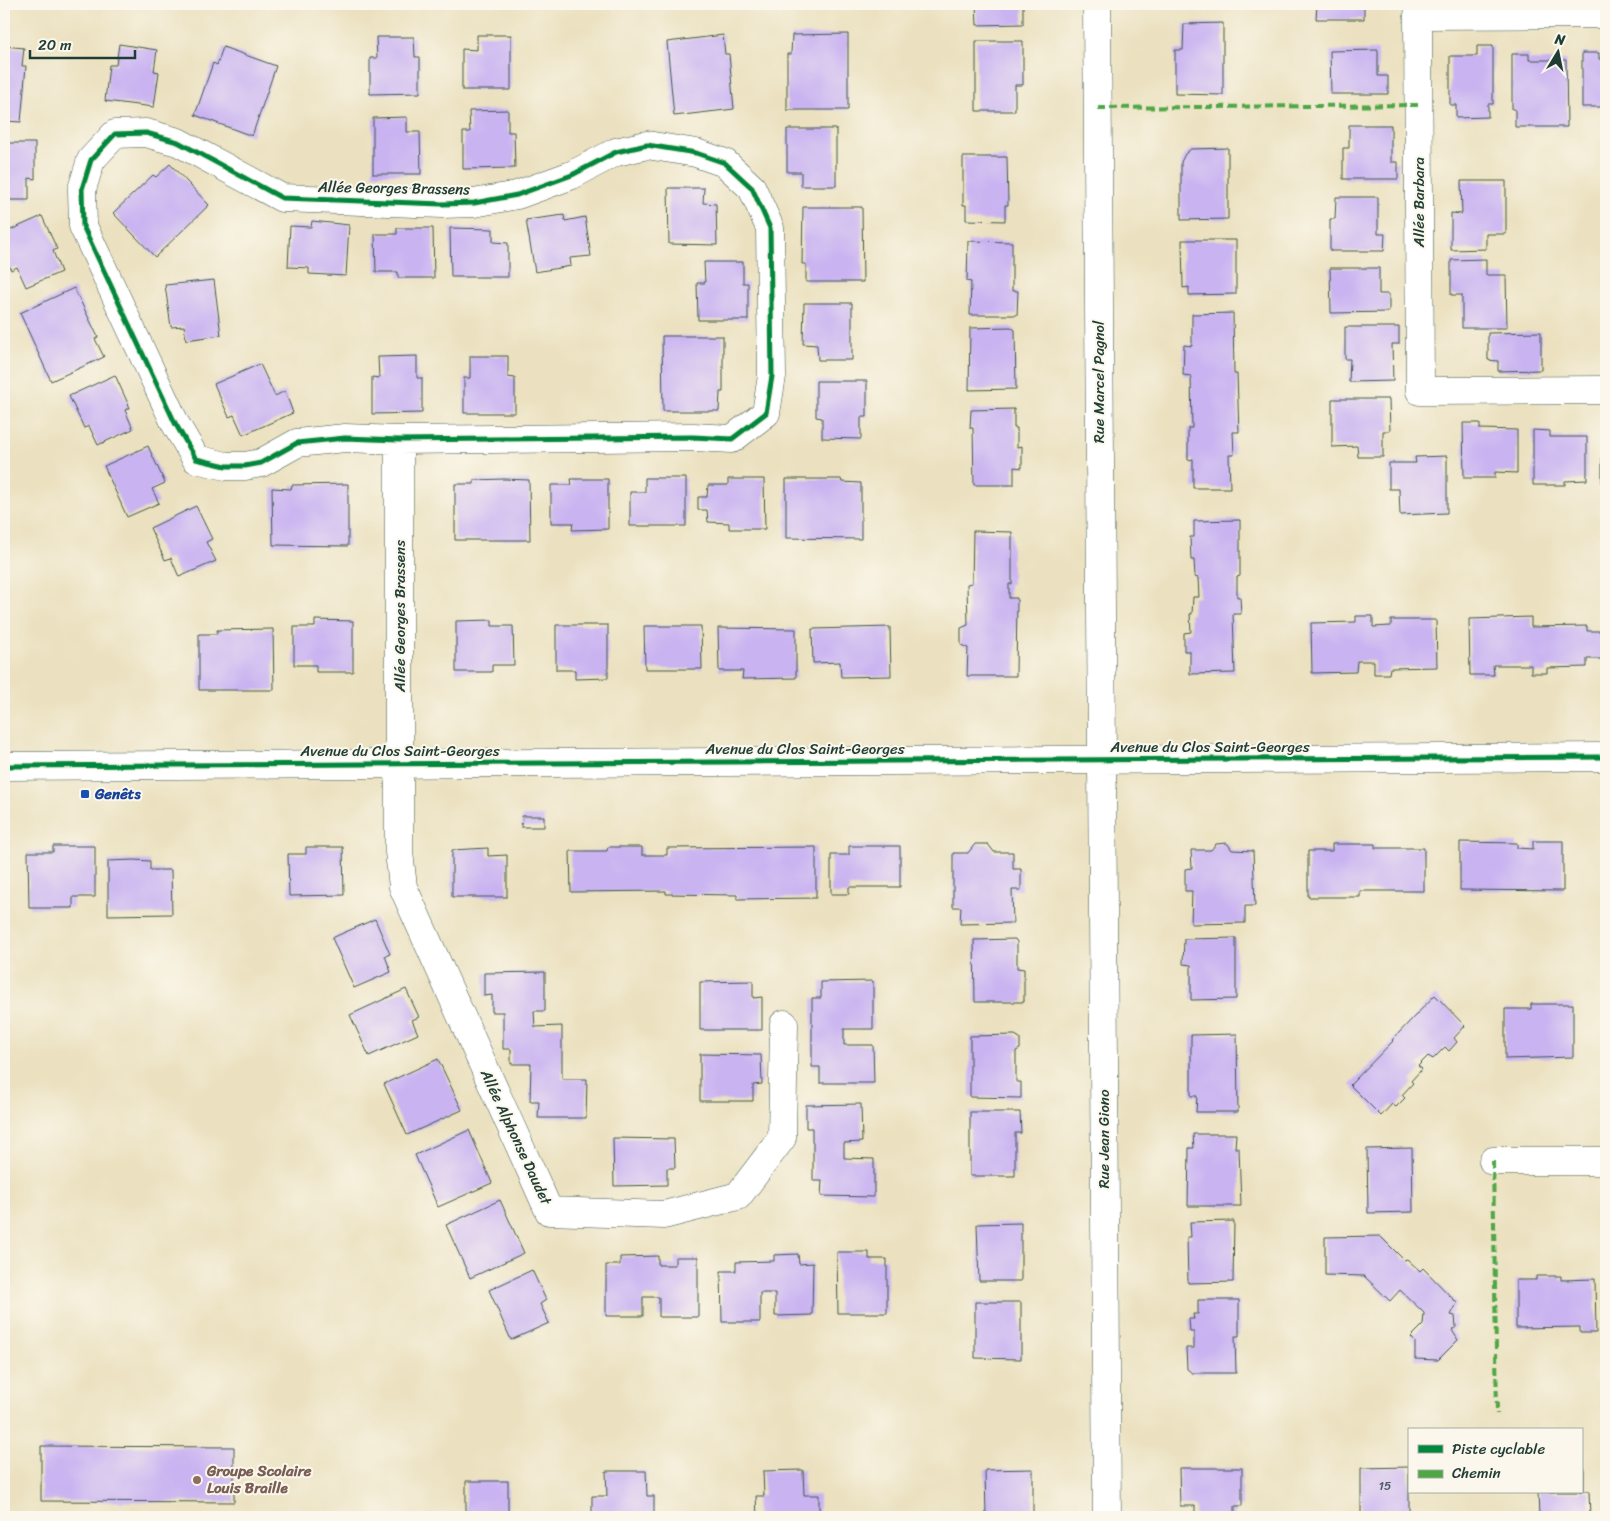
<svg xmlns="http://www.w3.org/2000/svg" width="1610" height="1521" font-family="Sriracha,sans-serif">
<rect width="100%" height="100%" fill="#fbf7ec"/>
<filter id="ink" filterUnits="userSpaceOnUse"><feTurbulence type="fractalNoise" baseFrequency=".02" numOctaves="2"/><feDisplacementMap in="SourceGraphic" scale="10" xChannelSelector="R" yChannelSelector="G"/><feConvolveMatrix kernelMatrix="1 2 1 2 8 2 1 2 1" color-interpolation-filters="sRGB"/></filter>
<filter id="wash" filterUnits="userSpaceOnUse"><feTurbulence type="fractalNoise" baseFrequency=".0096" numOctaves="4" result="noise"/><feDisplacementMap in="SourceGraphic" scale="20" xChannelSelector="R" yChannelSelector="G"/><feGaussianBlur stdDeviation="1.12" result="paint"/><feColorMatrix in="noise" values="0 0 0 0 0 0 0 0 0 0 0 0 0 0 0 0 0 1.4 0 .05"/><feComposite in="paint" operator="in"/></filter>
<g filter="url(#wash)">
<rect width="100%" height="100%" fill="#ebe1c0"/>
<g id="blocks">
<!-- building -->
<path fill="#c9b3f1" d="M 976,4 L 1023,4 L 1023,24 L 977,25 Z
M 1183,4 L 1235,4 L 1235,8 L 1184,8 Z
M 1317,4 L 1364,4 L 1364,19 L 1316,19 Z
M 1223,23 L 1223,95 L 1175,94 L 1175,50 L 1183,50 L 1184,24 Z
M 848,34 L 848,110 L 787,110 L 787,54 L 791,54 L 792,35 Z
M 477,35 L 511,35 L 511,90 L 462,90 L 462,49 L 477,50 Z
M 723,35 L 725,54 L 729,54 L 734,109 L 674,116 L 667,42 Z
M 376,37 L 414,37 L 415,57 L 420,57 L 420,93 L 370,94 L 370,58 L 377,58 Z
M 976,41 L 1023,41 L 1023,85 L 1015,85 L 1015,111 L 976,111 Z
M 119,44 L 157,50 L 154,71 L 159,72 L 154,107 L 105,101 L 109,65 L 116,65 Z
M 4,46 L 24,48 L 22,66 L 26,66 L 21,122 L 4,121 Z
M 1477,46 L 1493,46 L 1493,104 L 1488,104 L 1488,117 L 1456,118 L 1456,105 L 1450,105 L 1450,56 L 1477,56 Z
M 223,47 L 276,66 L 252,136 L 195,115 L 213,63 L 217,65 Z
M 1378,50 L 1378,76 L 1388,76 L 1388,94 L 1331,94 L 1330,51 Z
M 1582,53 L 1599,53 L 1599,59 L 1606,59 L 1606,107 L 1582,107 Z
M 1512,54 L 1529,54 L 1529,60 L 1566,60 L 1567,127 L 1515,127 L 1515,109 L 1512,109 Z
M 508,110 L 508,132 L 514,132 L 515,168 L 463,169 L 463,132 L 470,132 L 469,111 Z
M 407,117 L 407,132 L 420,132 L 421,174 L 373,174 L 373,118 Z
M 1349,125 L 1391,125 L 1391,162 L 1398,162 L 1398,179 L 1343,179 L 1343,148 L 1349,148 Z
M 787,129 L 836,129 L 836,186 L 801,186 L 801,172 L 787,172 Z
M 4,143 L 35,143 L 35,179 L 29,178 L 29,200 L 4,200 Z
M 1228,148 L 1228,219 L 1181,220 L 1181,162 L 1185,154 L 1191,149 Z
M 963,157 L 1007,157 L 1008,205 L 1005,205 L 1005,221 L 966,220 L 966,205 L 963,205 Z
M 170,164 L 209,205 L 155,257 L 113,213 L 153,175 L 156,177 Z
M 1461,181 L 1506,181 L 1506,234 L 1486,234 L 1486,249 L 1451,250 L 1451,213 L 1462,214 Z
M 668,188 L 704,188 L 703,203 L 716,204 L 717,245 L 669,244 Z
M 1336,197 L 1378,197 L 1378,234 L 1385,234 L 1384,251 L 1330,251 L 1330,219 L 1335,219 Z
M 803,207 L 862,207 L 863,282 L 806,282 L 806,264 L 802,264 Z
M 564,215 L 565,221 L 585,217 L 591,256 L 570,258 L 571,266 L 535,272 L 526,220 Z
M 42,216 L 57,249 L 53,251 L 61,272 L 26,287 L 17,267 L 11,270 L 4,255 L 4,233 Z
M 312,221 L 349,225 L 346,276 L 309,274 L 309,268 L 288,267 L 290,226 L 311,227 Z
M 397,228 L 433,228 L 434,278 L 398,278 L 398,272 L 376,272 L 375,234 L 397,234 Z
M 450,228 L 493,229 L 493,242 L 508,243 L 508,277 L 451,277 Z
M 1182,240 L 1236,240 L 1236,294 L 1189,295 L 1189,287 L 1183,288 Z
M 968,241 L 1012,242 L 1012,291 L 1018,291 L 1017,315 L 970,315 L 971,282 L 967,281 Z
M 1486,259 L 1486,275 L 1506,275 L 1507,328 L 1462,328 L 1462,295 L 1451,295 L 1451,260 Z
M 704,262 L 743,262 L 743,283 L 748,283 L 748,320 L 698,320 L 697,283 L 705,283 Z
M 1330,268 L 1379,268 L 1379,294 L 1389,294 L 1389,312 L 1331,313 Z
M 214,280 L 221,335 L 186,340 L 184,326 L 171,327 L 165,285 Z
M 74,288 L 98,337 L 95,339 L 104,357 L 51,381 L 20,313 Z
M 804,303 L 852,303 L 852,360 L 818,360 L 817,345 L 803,344 Z
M 1233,313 L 1234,374 L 1237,374 L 1239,432 L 1233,432 L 1234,455 L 1229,455 L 1230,488 L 1193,488 L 1193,459 L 1188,460 L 1188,428 L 1192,428 L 1191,376 L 1183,375 L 1184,345 L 1192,346 L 1192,314 Z
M 1011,327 L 1015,330 L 1016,389 L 969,390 L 970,328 Z
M 1345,327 L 1399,327 L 1399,344 L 1392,344 L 1393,381 L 1349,382 L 1350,359 L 1345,359 Z
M 1541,332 L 1541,370 L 1498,371 L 1498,361 L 1488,360 L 1488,333 Z
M 662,336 L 723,336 L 723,392 L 720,392 L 719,411 L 663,411 Z
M 417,356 L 417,378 L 422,378 L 422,413 L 372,414 L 372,377 L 379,378 L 378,357 Z
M 470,356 L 508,356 L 508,377 L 515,378 L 515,413 L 464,413 L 464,378 L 470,378 Z
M 260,364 L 275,396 L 285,391 L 293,413 L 243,435 L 234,415 L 229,417 L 214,384 Z
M 115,375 L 130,408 L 125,410 L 133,429 L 98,445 L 89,426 L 84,428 L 69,396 Z
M 816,381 L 867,381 L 867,417 L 861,417 L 861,439 L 822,438 L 822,418 L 816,417 Z
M 1332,399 L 1389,399 L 1390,431 L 1383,431 L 1383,457 L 1358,457 L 1357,446 L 1332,447 Z
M 1014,409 L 1014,428 L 1017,428 L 1017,447 L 1022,446 L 1022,468 L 1014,467 L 1014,485 L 974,485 L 973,428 L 970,428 L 971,410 Z
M 1463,423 L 1480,423 L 1480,429 L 1517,430 L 1517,473 L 1495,472 L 1495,478 L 1464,478 Z
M 1533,430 L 1550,431 L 1550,437 L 1587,437 L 1587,480 L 1565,481 L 1565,485 L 1533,485 Z
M 1602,441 L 1606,441 L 1606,489 L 1602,489 Z
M 148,446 L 165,483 L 152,489 L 159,503 L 127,517 L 104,466 Z
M 1447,456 L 1447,513 L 1400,515 L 1399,489 L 1389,489 L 1389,463 L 1416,463 L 1415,457 Z
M 645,478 L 686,478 L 686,526 L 630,526 L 630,492 L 645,492 Z
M 504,479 L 529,480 L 530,540 L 455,540 L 455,484 L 474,484 L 474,480 Z
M 571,479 L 608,479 L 608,529 L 572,530 L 573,523 L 551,523 L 551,485 L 572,485 Z
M 728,479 L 764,479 L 765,529 L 729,529 L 729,523 L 708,522 L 707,510 L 698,510 L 698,497 L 707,497 L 708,485 L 728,485 Z
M 786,479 L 841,479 L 842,482 L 861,483 L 861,539 L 786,538 Z
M 348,484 L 348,546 L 273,545 L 272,488 L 291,489 L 292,485 Z
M 196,506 L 212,539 L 206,542 L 216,561 L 179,577 L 171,558 L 165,560 L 150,528 Z
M 1240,520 L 1240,576 L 1237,577 L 1237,597 L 1240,597 L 1241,614 L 1233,614 L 1235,673 L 1190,674 L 1190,651 L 1184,651 L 1184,633 L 1191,632 L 1190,614 L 1192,614 L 1193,597 L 1199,597 L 1198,578 L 1195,577 L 1194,560 L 1191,560 L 1190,537 L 1194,537 L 1194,521 Z
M 973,531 L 1012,532 L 1012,584 L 1009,584 L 1009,598 L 1017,598 L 1016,676 L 967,676 L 968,648 L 961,645 L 961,628 L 968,625 L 967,584 L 972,583 Z
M 1356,616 L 1373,616 L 1373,627 L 1391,626 L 1391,620 L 1436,620 L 1437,667 L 1390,668 L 1389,674 L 1374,674 L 1374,661 L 1357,661 L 1356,672 L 1312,673 L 1311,623 L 1356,622 Z
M 1531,617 L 1531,627 L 1587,626 L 1587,631 L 1606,631 L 1606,659 L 1587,659 L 1587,667 L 1547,668 L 1547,673 L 1531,673 L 1531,665 L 1493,665 L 1494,675 L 1470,675 L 1469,619 Z
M 315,620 L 353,621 L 353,672 L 316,672 L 316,665 L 294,665 L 294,627 L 315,627 Z
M 492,620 L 492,626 L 513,626 L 514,665 L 492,665 L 492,672 L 456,672 L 456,621 Z
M 556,625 L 608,625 L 608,678 L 575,679 L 575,670 L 556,670 Z
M 644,626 L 701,626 L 702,669 L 645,669 Z
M 890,627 L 891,676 L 841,677 L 840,662 L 813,663 L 812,629 Z
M 718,628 L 796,629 L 796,678 L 742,679 L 743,671 L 719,671 Z
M 273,629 L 274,690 L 199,690 L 199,634 L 217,634 L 217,630 Z
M 522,816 L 544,816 L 544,827 L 521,827 Z
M 1533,841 L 1563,841 L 1563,891 L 1460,890 L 1460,842 L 1517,843 L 1517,848 L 1533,849 Z
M 1227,843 L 1232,850 L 1253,851 L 1255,906 L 1245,906 L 1245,923 L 1191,924 L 1192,891 L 1185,891 L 1185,869 L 1192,868 L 1191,850 L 1211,850 L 1216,844 Z
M 975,844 L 988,844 L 994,852 L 1013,852 L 1013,869 L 1021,869 L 1021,890 L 1012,890 L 1013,923 L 960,924 L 961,907 L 953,907 L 953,853 L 968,853 Z
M 1332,844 L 1375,844 L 1375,848 L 1424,848 L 1424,891 L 1360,891 L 1360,897 L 1308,897 L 1308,851 L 1332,851 Z
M 53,846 L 95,846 L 95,897 L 73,897 L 73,908 L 29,908 L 28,852 L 53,852 Z
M 849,846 L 900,846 L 900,887 L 849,887 L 849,894 L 831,894 L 831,855 L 849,855 Z
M 306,847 L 343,847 L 344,895 L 289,896 L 288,854 L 306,854 Z
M 608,847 L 642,847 L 642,855 L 667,855 L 667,848 L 816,847 L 816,898 L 737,899 L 737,895 L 666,894 L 666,891 L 571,892 L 570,851 L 607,851 Z
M 488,848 L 488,856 L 507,855 L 507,897 L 452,897 L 452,850 Z
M 134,860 L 150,861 L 150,870 L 171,870 L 172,914 L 108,915 L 108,861 Z
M 375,919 L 390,954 L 385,956 L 391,972 L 354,988 L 332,938 Z
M 1236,938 L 1236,999 L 1191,1000 L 1191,965 L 1183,964 L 1184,939 Z
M 1015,939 L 1017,942 L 1017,968 L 1024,969 L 1024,1002 L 975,1002 L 974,940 Z
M 545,972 L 545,1011 L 534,1011 L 535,1027 L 562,1026 L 562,1079 L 587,1079 L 586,1118 L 538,1118 L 539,1101 L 530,1101 L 531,1064 L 511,1064 L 511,1049 L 503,1049 L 503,1012 L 492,1012 L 492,995 L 484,996 L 484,973 Z
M 753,981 L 753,998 L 762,997 L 762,1030 L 700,1030 L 700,982 Z
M 873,981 L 873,1029 L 844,1029 L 844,1045 L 873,1045 L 874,1083 L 820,1083 L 820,1067 L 812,1067 L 812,998 L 821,998 L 821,982 Z
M 406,989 L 419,1017 L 412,1020 L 418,1034 L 369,1056 L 350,1015 Z
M 1435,995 L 1465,1026 L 1454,1038 L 1457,1042 L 1449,1051 L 1445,1047 L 1433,1059 L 1428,1056 L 1418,1066 L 1422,1069 L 1411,1081 L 1413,1083 L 1402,1095 L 1405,1098 L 1396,1107 L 1392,1104 L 1381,1116 L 1350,1085 L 1393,1041 L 1392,1040 Z
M 1531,1004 L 1573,1004 L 1573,1057 L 1505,1059 L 1505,1009 L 1531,1009 Z
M 1237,1034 L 1238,1112 L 1196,1112 L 1197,1096 L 1191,1096 L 1191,1035 Z
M 1015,1035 L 1020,1038 L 1020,1049 L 1016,1051 L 1016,1082 L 1021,1082 L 1021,1098 L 970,1097 L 970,1036 Z
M 700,1054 L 761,1055 L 762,1084 L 753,1085 L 753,1101 L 700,1101 Z
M 438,1059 L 462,1110 L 407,1135 L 384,1084 Z
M 861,1104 L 862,1142 L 844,1143 L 844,1158 L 874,1159 L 874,1197 L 821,1196 L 822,1181 L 813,1181 L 813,1143 L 812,1142 L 812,1128 L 806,1128 L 806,1105 Z
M 970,1112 L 1020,1112 L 1021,1133 L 1015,1133 L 1015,1176 L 970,1176 Z
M 469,1130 L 492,1183 L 438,1207 L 415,1155 Z
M 1193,1134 L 1236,1134 L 1235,1148 L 1239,1148 L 1241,1206 L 1188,1206 L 1189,1148 L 1194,1148 Z
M 613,1138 L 674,1139 L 675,1168 L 667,1168 L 667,1185 L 614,1186 Z
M 1412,1148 L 1413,1212 L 1368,1213 L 1367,1149 Z
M 500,1200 L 524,1253 L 470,1278 L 446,1225 Z
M 1234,1221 L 1233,1282 L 1188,1283 L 1187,1237 L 1191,1237 L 1190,1222 Z
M 1021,1223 L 1021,1281 L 979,1281 L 977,1224 Z
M 1380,1236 L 1404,1260 L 1407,1259 L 1420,1271 L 1423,1268 L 1457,1303 L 1451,1315 L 1455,1316 L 1456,1327 L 1452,1330 L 1458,1340 L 1438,1360 L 1415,1359 L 1415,1342 L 1411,1337 L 1423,1325 L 1424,1313 L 1400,1290 L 1390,1301 L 1364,1276 L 1325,1275 L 1325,1237 Z
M 837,1252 L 869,1252 L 869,1259 L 887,1259 L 887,1313 L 838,1313 Z
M 798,1254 L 799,1264 L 813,1263 L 812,1315 L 775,1316 L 775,1293 L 760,1293 L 760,1322 L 722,1322 L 721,1271 L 736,1271 L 736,1262 L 774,1261 L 774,1255 Z
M 658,1256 L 658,1265 L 675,1265 L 675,1257 L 698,1257 L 698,1317 L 659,1317 L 659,1297 L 643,1297 L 643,1316 L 606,1316 L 606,1265 L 620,1265 L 620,1257 Z
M 532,1270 L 546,1300 L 540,1304 L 549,1323 L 511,1340 L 489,1290 Z
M 1536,1276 L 1561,1276 L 1561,1280 L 1595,1279 L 1596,1333 L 1580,1333 L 1580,1327 L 1516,1328 L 1516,1280 L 1536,1280 Z
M 1198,1300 L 1239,1300 L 1239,1336 L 1235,1336 L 1236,1373 L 1192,1373 L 1187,1369 L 1186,1348 L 1194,1348 L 1194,1332 L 1190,1332 L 1189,1319 L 1194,1319 L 1193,1314 L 1198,1314 Z
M 975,1302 L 1021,1302 L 1021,1359 L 975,1358 Z
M 41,1446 L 234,1447 L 234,1502 L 41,1501 Z
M 1581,1466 L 1584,1466 L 1584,1491 L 1589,1491 L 1590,1517 L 1539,1517 L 1538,1492 L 1581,1492 Z
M 1409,1467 L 1409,1517 L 1361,1517 L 1361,1468 Z
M 1179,1468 L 1242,1468 L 1242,1506 L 1235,1506 L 1235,1517 L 1195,1517 L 1195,1506 L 1180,1506 Z
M 1033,1469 L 1033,1517 L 986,1517 L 985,1470 Z
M 803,1470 L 804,1495 L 819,1495 L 819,1517 L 757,1517 L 756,1496 L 764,1496 L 763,1471 Z
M 606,1471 L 646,1471 L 647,1496 L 654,1496 L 654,1517 L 592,1517 L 592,1496 L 607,1496 Z
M 466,1481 L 508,1481 L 508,1514 L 516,1514 L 516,1517 L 460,1517 L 460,1514 L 466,1514 Z"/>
</g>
</g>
<g filter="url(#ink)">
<use href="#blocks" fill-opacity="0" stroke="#3e5649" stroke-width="1"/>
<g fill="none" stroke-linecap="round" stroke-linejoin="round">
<defs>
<path id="minor" d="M 1097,4 L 1107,1517
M 1606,14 L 1418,15 L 1420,391 L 1606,390
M 146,133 L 178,142 L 282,198 L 442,204 L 474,203 L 517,195 L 572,175 L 616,152 L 647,145 L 696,153 L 725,163 L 752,188 L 770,228 L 772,376 L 766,413 L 732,439 L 693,437 L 399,440 L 345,438 L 297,443 L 261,463 L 245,466 L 226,466 L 196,459 L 175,423 L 83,226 L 82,189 L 91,160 L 115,134 Z
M 399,440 L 399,852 L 403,887 L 549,1211 L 664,1215 L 738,1196 L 782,1138 L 784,1024
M 4,766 L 1606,757
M 1493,1161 L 1606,1161"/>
</defs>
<!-- minor casing -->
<use href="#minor" stroke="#3e5649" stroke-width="29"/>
<!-- minor -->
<use href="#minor" stroke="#fff" stroke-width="28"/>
<!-- quiet -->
<path stroke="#4fa644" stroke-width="4" stroke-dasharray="8 4" stroke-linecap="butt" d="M 1098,108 L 1419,105
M 1493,1161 L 1497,1414"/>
<defs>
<path id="cycleway" d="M 146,133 L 178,142 L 282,198 L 442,204 L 474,203 L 517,195 L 572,175 L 616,152 L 647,145 L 696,153 L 725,163 L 752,188 L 770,228 L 772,376 L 766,413 L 732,439 L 693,437 L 399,440 L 345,438 L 297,443 L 261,463 L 245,466 L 226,466 L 196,459 L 175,423 L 83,226 L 82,189 L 91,160 L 115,134 Z
M 4,766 L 1606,757"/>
</defs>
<!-- cycleway casing -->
<use href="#cycleway" stroke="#fbf7ec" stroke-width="8"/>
<!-- cycleway -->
<use href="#cycleway" stroke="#00873e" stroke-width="5"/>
</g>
</g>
<!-- markers -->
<rect fill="#1a4fb4" stroke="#fbf7ec" stroke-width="2" x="80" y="789" width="10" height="10" rx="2.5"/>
<circle fill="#8d6e63" stroke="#fbf7ec" stroke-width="2" cx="197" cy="1480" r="5"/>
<g text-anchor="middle" stroke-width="4" stroke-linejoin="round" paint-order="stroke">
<!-- number labels -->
<g font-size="12" fill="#4a5a63">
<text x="1385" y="1490">15</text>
</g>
<!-- street labels -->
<g font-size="15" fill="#1f3d34" stroke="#fbf7ec">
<text transform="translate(394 188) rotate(1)" y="5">Allée Georges Brassens</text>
<text transform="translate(1419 202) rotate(-90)" y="5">Allée Barbara</text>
<text transform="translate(1099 382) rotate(-90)" y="5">Rue Marcel Pagnol</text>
<text transform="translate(400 616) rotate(-90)" y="5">Allée Georges Brassens</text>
<text x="1210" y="752">Avenue du Clos Saint-Georges</text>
<text x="805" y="754">Avenue du Clos Saint-Georges</text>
<text x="400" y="756">Avenue du Clos Saint-Georges</text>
<text transform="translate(516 1137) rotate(65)" y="5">Allée Alphonse Daudet</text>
<text transform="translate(1104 1139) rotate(-90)" y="5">Rue Jean Giono</text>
</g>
<!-- transit labels -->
<g font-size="15" font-weight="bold" fill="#164399" stroke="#fbf7ec" text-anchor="start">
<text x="95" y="799">Genêts</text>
</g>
<!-- education labels -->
<g font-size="15" font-weight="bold" fill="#785e54" stroke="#fbf7ec" text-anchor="start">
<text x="207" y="1476">Groupe Scolaire<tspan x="207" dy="17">Louis Braille</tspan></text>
</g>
</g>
<!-- margin -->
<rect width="1610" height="1521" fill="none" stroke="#fbf7ec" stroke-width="20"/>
<!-- legend -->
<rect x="1408" y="1428" width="175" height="65" fill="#fbf7ec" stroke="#a3ada2"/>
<rect x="1418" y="1445" width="25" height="8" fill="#00873e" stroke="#a3ada2"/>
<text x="1452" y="1454" font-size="15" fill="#1f3d34">Piste cyclable</text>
<rect x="1418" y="1470" width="25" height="8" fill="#4fa644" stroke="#a3ada2"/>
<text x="1452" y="1478" font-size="15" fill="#1f3d34">Chemin</text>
<!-- north arrow -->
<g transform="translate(1558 52) rotate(10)" stroke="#fbf7ec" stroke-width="4" paint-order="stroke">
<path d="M0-4L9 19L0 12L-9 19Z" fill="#1f3d34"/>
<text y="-8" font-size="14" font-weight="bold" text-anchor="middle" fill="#1f3d34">N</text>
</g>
<!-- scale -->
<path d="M30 50v8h105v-8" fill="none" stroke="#1f3d34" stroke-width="2.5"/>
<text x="38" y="50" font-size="15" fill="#1f3d34" stroke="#fbf7ec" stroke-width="4" paint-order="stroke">20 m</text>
</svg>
